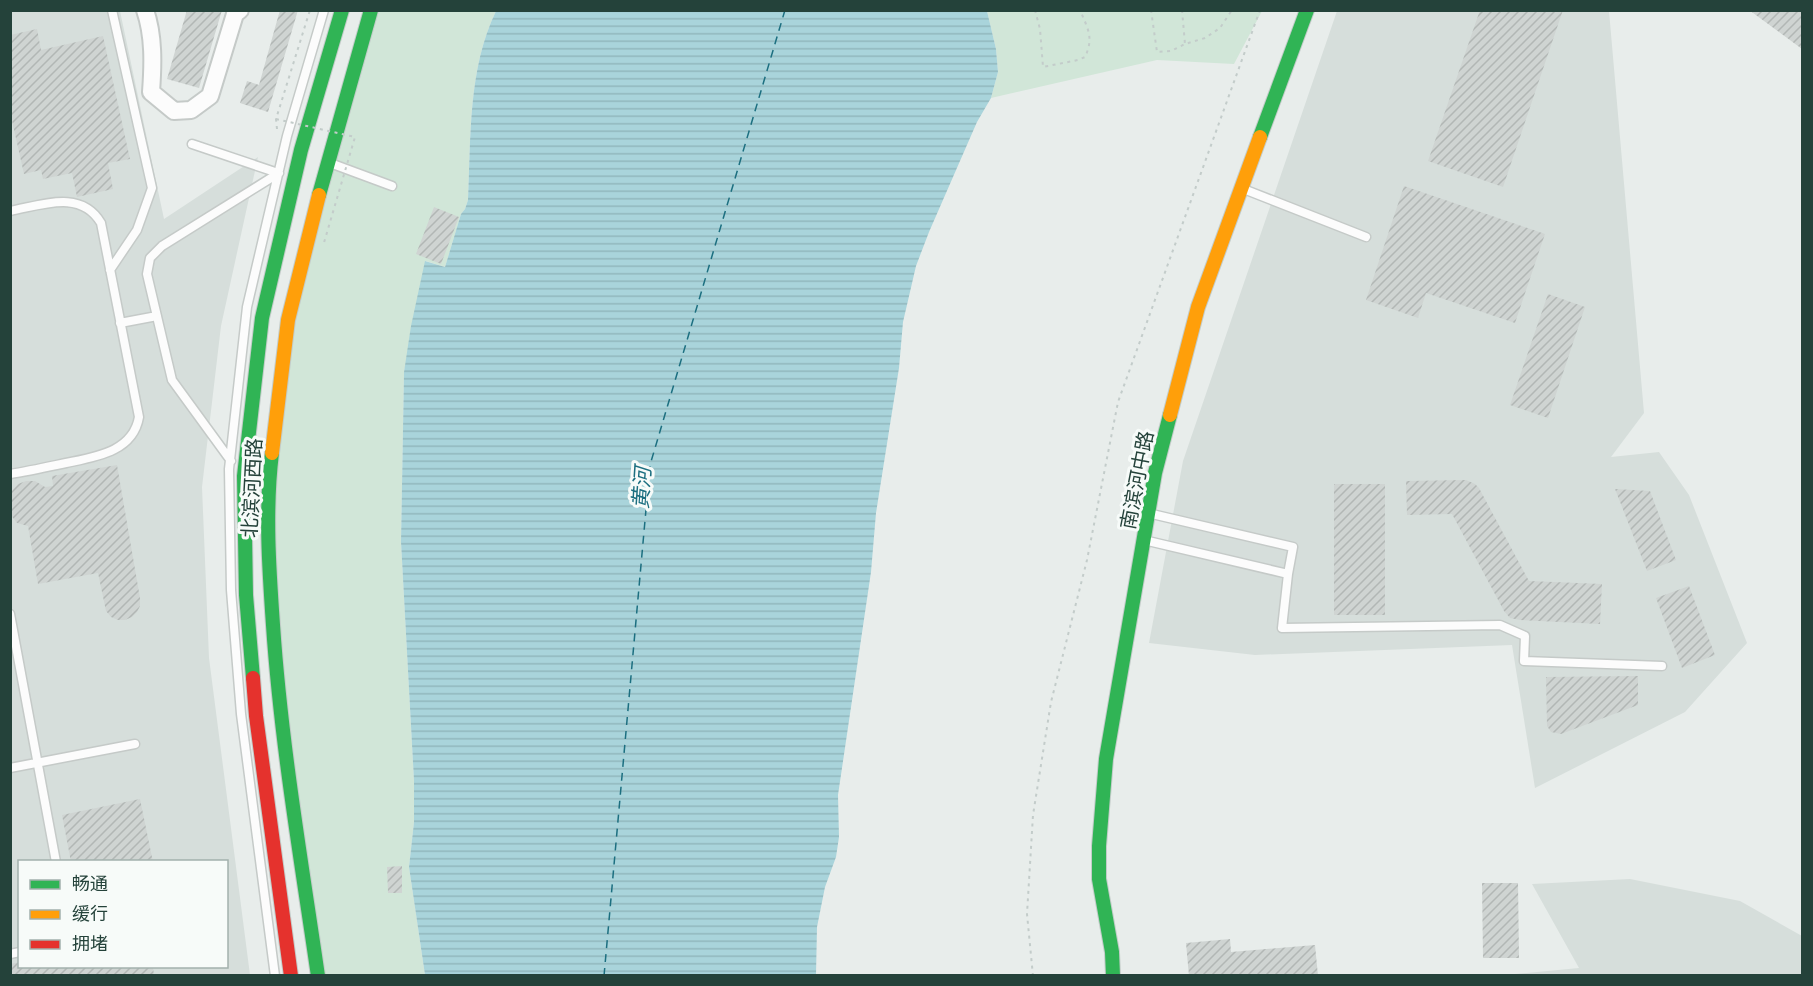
<svg xmlns="http://www.w3.org/2000/svg" width="1813" height="986" font-family="Karla,'Noto Sans SC',sans-serif">
<defs>
<pattern id="water-rules" width="6" height="5" patternUnits="userSpaceOnUse" patternTransform="scale(1.5)"><rect width="6" height="5" fill="#a9d4db"/><path d="M0 2.5h6" fill="none" stroke="#91b7bd"/></pattern>
<pattern id="building-hatch" width="6" height="6" patternUnits="userSpaceOnUse" patternTransform="scale(1.5)"><rect width="6" height="6" fill="#cfd4d2"/><path d="M-1 1l2-2M0 6l6-6M5 7l2-2" fill="none" stroke="#b2b7b5"/></pattern>
</defs>
<rect width="100%" height="100%" fill="#e8edeb"/>
<!-- built -->
<path fill="#d6dedb" fill-rule="evenodd" d="M 10,11 L 120,11 L 164,219 L 258,157 L 221,326 L 202,487 L 209,658 L 250,975 L 11,975 ZM 20,862 L 226,862 L 226,966 L 20,966 Z
M 1337,11 L 1609,11 L 1644,413 L 1611,457 L 1659,452 L 1689,495 L 1747,643 L 1685,712 L 1535,788 L 1512,645 L 1255,655 L 1149,643 L 1183,461 Z
M 1630,879 L 1740,901 L 1802,936 L 1802,975 L 1504,975 L 1579,968 L 1532,884 Z"/>
<!-- green -->
<path fill="#d1e6d8" d="M 371,11 L 496,11 C 468,69 471,136 468,200 L 465,209 L 461,214 L 445,267 L 426,261 L 404,372 L 401,542 L 414,781 L 414,822 L 409,867 L 425,975 L 317,976 L 269,569 L 288,320 Z
M 987,11 L 1262,11 L 1234,64 L 1157,60 L 991,98 L 998,72 L 996,49 Z"/>
<!-- water -->
<path fill="url(#water-rules)" d="M 496,11 L 987,11 L 996,49 L 998,72 L 991,98 L 977,122 L 929,232 L 916,266 L 903,322 L 899,368 L 876,513 L 871,572 L 838,795 L 839,837 L 836,857 L 825,887 L 817,927 L 816,975 L 425,975 L 409,867 L 414,822 L 414,781 L 401,542 L 404,372 L 411,326 L 425,261 L 445,267 L 461,214 L 465,209 L 468,200 C 471,136 468,69 496,11 Z"/>
<g fill="none" stroke-linecap="round" stroke-linejoin="round">
<!-- ferry -->
<path stroke="#1c6f80" stroke-width="1.5" stroke-dasharray="8 6" stroke-linecap="butt" d="M 604,976 L 650,465 L 785,10"/>
</g>
<!-- building -->
<path fill="url(#building-hatch)" d="M 187,10 L 222,10 L 199,88 L 167,79 Z
M 280,10 L 298,10 L 268,112 L 240,103 L 247,81 L 259,85 Z
M 1480,10 L 1563,10 L 1503,187 L 1428,161 Z
M 1749,10 L 1802,10 L 1802,49 Z
M 37,29 L 41,50 L 103,36 L 130,159 L 108,163 L 113,189 L 77,197 L 72,173 L 43,179 L 41,170 L 24,174 L 10,112 L 10,35 Z
M 1404,186 L 1545,234 L 1515,323 L 1426,293 L 1418,318 L 1366,300 Z
M 434,207 L 459,217 L 441,264 L 416,254 Z
M 1548,294 L 1585,307 L 1548,418 L 1510,405 Z
M 117,465 L 140,598 L 140,606 L 137,612 L 132,617 L 125,620 L 118,620 L 111,617 L 106,611 L 98,573 L 38,584 L 28,526 L 17,523 L 10,514 L 10,493 L 18,484 L 26,481 L 35,481 L 45,487 L 53,486 L 52,476 Z
M 1466,480 L 1475,484 L 1479,488 L 1529,581 L 1602,584 L 1600,624 L 1520,620 L 1510,618 L 1504,611 L 1452,514 L 1407,515 L 1406,481 Z
M 1334,484 L 1385,484 L 1385,615 L 1334,615 Z
M 1615,489 L 1650,491 L 1676,560 L 1647,571 Z
M 1689,586 L 1715,655 L 1682,668 L 1656,598 Z
M 1638,676 L 1638,705 L 1561,734 L 1551,732 L 1547,726 L 1546,677 Z
M 140,799 L 153,862 L 71,862 L 62,815 Z
M 402,866 L 402,893 L 388,893 L 387,867 Z
M 1482,883 L 1518,883 L 1519,958 L 1483,958 Z
M 1230,939 L 1231,952 L 1315,945 L 1318,976 L 1189,976 L 1186,943 Z
M 20,962 L 20,966 L 153,966 L 154,976 L 10,976 L 10,964 Z"/>
<g fill="none" stroke-linecap="round" stroke-linejoin="round">
<defs>
<path id="lane" d="M 192,144 L 278,173
M 330,163 L 392,186
M 1246,190 L 1366,237
M 10,211 C 42,205 81,189 101,223 L 139,417 C 133,452 95,457 66,463 C 47,467 29,471 10,474
M 110,270 L 137,230 L 152,188 L 112,10
M 120,323 L 157,316
M 231,461 L 172,380 L 147,274 L 150,258 L 162,246 L 279,173
M 1152,514 L 1293,547 L 1288,574 L 1282,628 L 1500,625 L 1525,636 L 1524,661 L 1662,666
M 1148,541 L 1288,574
M 10,614 L 56,862
M 10,768 L 135,744
M 10,954 L 20,952
M 275,976 L 241,714 L 231,590 L 229,469 L 247,307 L 287,136 L 324,10"/>
<path id="street" d="M 145,10 C 154,36 153,65 151,92 L 174,111 L 191,110 L 210,96 L 235,14 L 240,10"/>
<path id="fast" d="M 1260,137 L 1307,10
M 319,195 L 371,10
M 272,453 C 265,510 269,568 273,625 C 281,743 301,859 318,976
M 253,678 L 246,595 L 244,476 L 262,318 L 301,150 L 342,10
M 1113,976 L 1112,952 L 1099,879 L 1099,846 L 1106,759 L 1155,473 L 1170,415"/>
<path id="slow" d="M 1170,415 L 1198,307 L 1260,137
M 272,453 L 288,320 L 319,195"/>
<path id="jam" d="M 253,678 L 256,716 L 291,976"/>
</defs>
<!-- lane casing -->
<use href="#lane" stroke="#c5cac8" stroke-width="11"/>
<!-- street casing -->
<use href="#street" stroke="#c5cac8" stroke-width="20"/>
<!-- fast casing -->
<use href="#fast" stroke="#c3ccc9" stroke-width="16"/>
<!-- slow casing -->
<use href="#slow" stroke="#c3ccc9" stroke-width="16"/>
<!-- jam casing -->
<use href="#jam" stroke="#c3ccc9" stroke-width="16"/>
<!-- path -->
<path stroke="#c3ccca" stroke-width="2" stroke-dasharray="3 4.5" stroke-linecap="butt" d="M 1035,10 L 1040,29 L 1043,67 L 1078,60 L 1085,57 C 1094,38 1088,29 1080,10
M 1151,10 L 1157,52 L 1171,51 L 1185,44 L 1205,38 L 1220,28 L 1232,10
M 1182,10 L 1185,44
M 277,129 L 276,119 L 310,10
M 1033,976 L 1027,914 L 1033,815 L 1051,702 L 1087,560 L 1118,402 L 1260,10"/>
<!-- lane -->
<use href="#lane" stroke="#fcfcfc" stroke-width="8"/>
<!-- street -->
<use href="#street" stroke="#fcfcfc" stroke-width="16"/>
<!-- fast -->
<use href="#fast" stroke="#30b455" stroke-width="14"/>
<!-- slow -->
<use href="#slow" stroke="#ff9f0a" stroke-width="14"/>
<!-- jam -->
<use href="#jam" stroke="#e5322d" stroke-width="14"/>
<!-- path-bridge -->
<path stroke="#c3ccca" stroke-width="2" stroke-dasharray="3 4.5" stroke-linecap="butt" d="M 276,119 L 355,137 L 323,246"/>
</g>
<g text-anchor="middle" stroke-width="6" stroke-linejoin="round" paint-order="stroke">
<!-- street labels -->
<g font-size="20" fill="#24423a" stroke="#f7fbf9">
<text transform="translate(1137 480) rotate(-79)" y="7">南滨河中路</text>
<text transform="translate(252 488) rotate(-87)" y="7">北滨河西路</text>
</g>
<!-- water labels -->
<g font-size="21" font-style="italic" fill="#1c6f80" stroke="#f7fbf9">
<text transform="translate(642 488) rotate(-86)" y="7">黄河</text>
</g>
</g>
<!-- border -->
<rect width="1813" height="986" fill="none" stroke="#24423a" stroke-width="24"/>
<!-- legend -->
<rect x="18" y="860" width="210" height="108" fill="#f7fbf9" stroke="#a3b1ad" stroke-width="1.5"/>
<rect x="30" y="880" width="30" height="9" fill="#30b455" stroke="#a3b1ad" stroke-width="1.5"/>
<text x="72" y="890" font-size="18" fill="#24423a">畅通</text>
<rect x="30" y="910" width="30" height="9" fill="#ff9f0a" stroke="#a3b1ad" stroke-width="1.5"/>
<text x="72" y="920" font-size="18" fill="#24423a">缓行</text>
<rect x="30" y="940" width="30" height="9" fill="#e5322d" stroke="#a3b1ad" stroke-width="1.5"/>
<text x="72" y="950" font-size="18" fill="#24423a">拥堵</text>
</svg>
